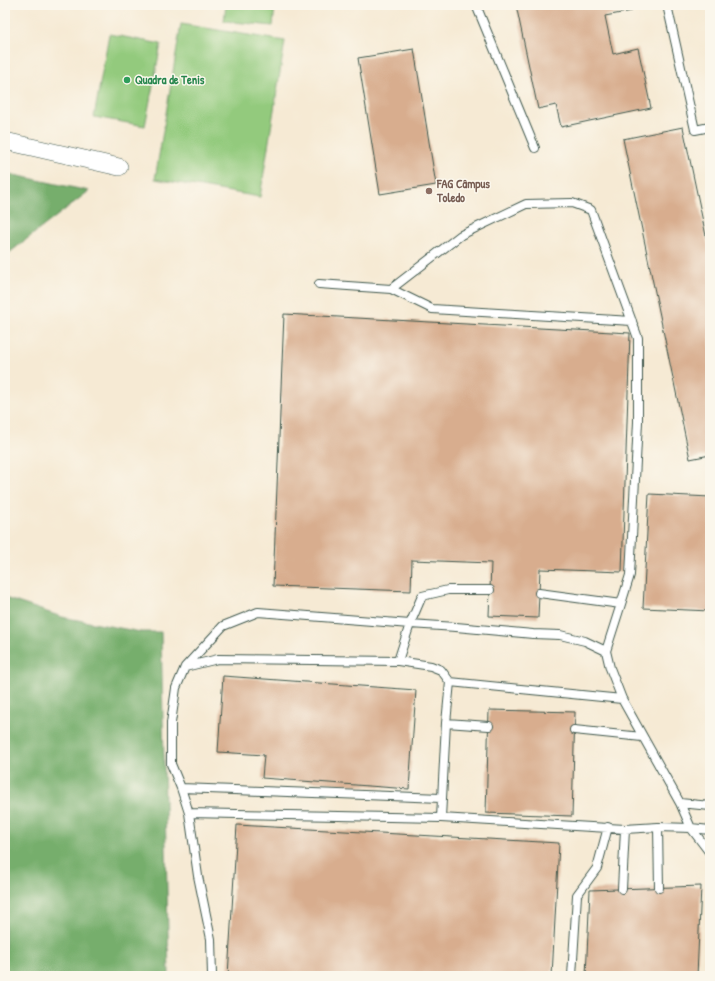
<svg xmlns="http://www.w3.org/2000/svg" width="715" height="981" font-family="'Patrick Hand',sans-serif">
<rect width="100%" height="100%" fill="#fbf7ec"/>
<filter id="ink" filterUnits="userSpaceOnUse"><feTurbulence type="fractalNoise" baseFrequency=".025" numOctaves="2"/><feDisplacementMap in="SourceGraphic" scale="8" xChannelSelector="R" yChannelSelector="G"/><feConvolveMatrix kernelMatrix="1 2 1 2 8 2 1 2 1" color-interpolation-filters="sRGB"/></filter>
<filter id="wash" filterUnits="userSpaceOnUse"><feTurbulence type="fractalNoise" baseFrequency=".012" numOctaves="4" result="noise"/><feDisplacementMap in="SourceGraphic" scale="16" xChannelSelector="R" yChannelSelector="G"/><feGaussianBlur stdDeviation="0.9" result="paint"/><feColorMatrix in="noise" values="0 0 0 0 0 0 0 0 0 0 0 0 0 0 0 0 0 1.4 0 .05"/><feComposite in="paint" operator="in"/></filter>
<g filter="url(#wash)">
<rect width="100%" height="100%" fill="#f6ead4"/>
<!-- green -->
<path fill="#93ca7d" stroke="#598458" d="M 226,5 L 275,5 L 273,26 L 224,21 Z
M 181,24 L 285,41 L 260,197 L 155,179 Z
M 109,34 L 161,44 L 145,126 L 94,117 Z"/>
<!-- forest -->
<path fill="#76ae6c" stroke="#4a7650" d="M 5,173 L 89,191 L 5,256 Z
M 5,598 L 62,617 L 141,632 L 161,632 L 169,976 L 5,976 Z"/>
<g id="blocks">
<!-- building -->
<path fill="#d8ad8e" d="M 516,5 L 631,5 L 632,11 L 605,16 L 613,54 L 638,48 L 651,108 L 561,127 L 556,105 L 538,109 Z
M 414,49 L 436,185 L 380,194 L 358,58 Z
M 683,127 L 710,255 L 710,455 L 690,459 L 623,139 Z
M 284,314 L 630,333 L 622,572 L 540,569 L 538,618 L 489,616 L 491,563 L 412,560 L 411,591 L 273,586 Z
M 649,494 L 710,497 L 710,611 L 643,608 Z
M 223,676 L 416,690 L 409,789 L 262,778 L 264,755 L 218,752 Z
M 489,710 L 575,712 L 572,816 L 486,813 Z
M 237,825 L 559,843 L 552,976 L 228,976 Z
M 701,886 L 697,976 L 586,976 L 590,890 Z"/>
</g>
</g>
<g filter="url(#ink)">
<use href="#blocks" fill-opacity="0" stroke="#3f574c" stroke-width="1"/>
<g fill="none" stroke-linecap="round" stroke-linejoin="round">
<defs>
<path id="lane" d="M 476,5 L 535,148
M 667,5 L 695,130 L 710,127
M 319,284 L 391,289 L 432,309 L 632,321
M 391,289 L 461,235 L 526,204 L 572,203 L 591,210 L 638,338 L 638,422 L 630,575 L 621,604
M 490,590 L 448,590 L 422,596 L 410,624 L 398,661 L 431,666 L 441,670 L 450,682 L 622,699
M 539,593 L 621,604 L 606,651 L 610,668 L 622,699 L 680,803 L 710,806
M 185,667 L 223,626 L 258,612 L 410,624 L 456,627 L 533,634 L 560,635 L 585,641 L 606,651
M 450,682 L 446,723 L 441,818 L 625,829 L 658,827 L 691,828 L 710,853
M 446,723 L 489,726
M 574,730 L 642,737
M 181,788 L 441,798
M 680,803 L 691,828 L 710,830
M 189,813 L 441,818
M 658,827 L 659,888
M 622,889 L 625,829
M 212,976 L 211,939 L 198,876 L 189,813 L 181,788 L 171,764 L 171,723 L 176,688 L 185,667 L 218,659 L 398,661
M 572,976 L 577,895 L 597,868 L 608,827"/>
<path id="street" d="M 5,141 L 119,167"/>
</defs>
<!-- lane casing -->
<use href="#lane" stroke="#3f574c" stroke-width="10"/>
<!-- street casing -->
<use href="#street" stroke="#3f574c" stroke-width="18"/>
<!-- lane -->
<use href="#lane" stroke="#fff" stroke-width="8"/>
<!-- street -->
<use href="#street" stroke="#fff" stroke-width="17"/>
</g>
</g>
<!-- markers -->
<circle fill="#2e9e5b" stroke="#fbf7ec" stroke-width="1.5" cx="127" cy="80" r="4"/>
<circle fill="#8d6e63" stroke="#fbf7ec" stroke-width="1.5" cx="429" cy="191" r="4"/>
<g text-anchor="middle" stroke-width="3" stroke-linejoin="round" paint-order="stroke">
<!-- leisure labels -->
<g font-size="12" font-weight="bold" fill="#27864d" stroke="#fbf7ec" text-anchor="start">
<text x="135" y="84">Quadra de Tenis</text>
</g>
<!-- education labels -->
<g font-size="12" font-weight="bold" fill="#785e54" stroke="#fbf7ec" text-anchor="start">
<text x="437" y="188">FAG Câmpus<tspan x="437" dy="14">Toledo</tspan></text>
</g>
</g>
<!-- margin -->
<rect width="715" height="981" fill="none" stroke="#fbf7ec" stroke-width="20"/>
</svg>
